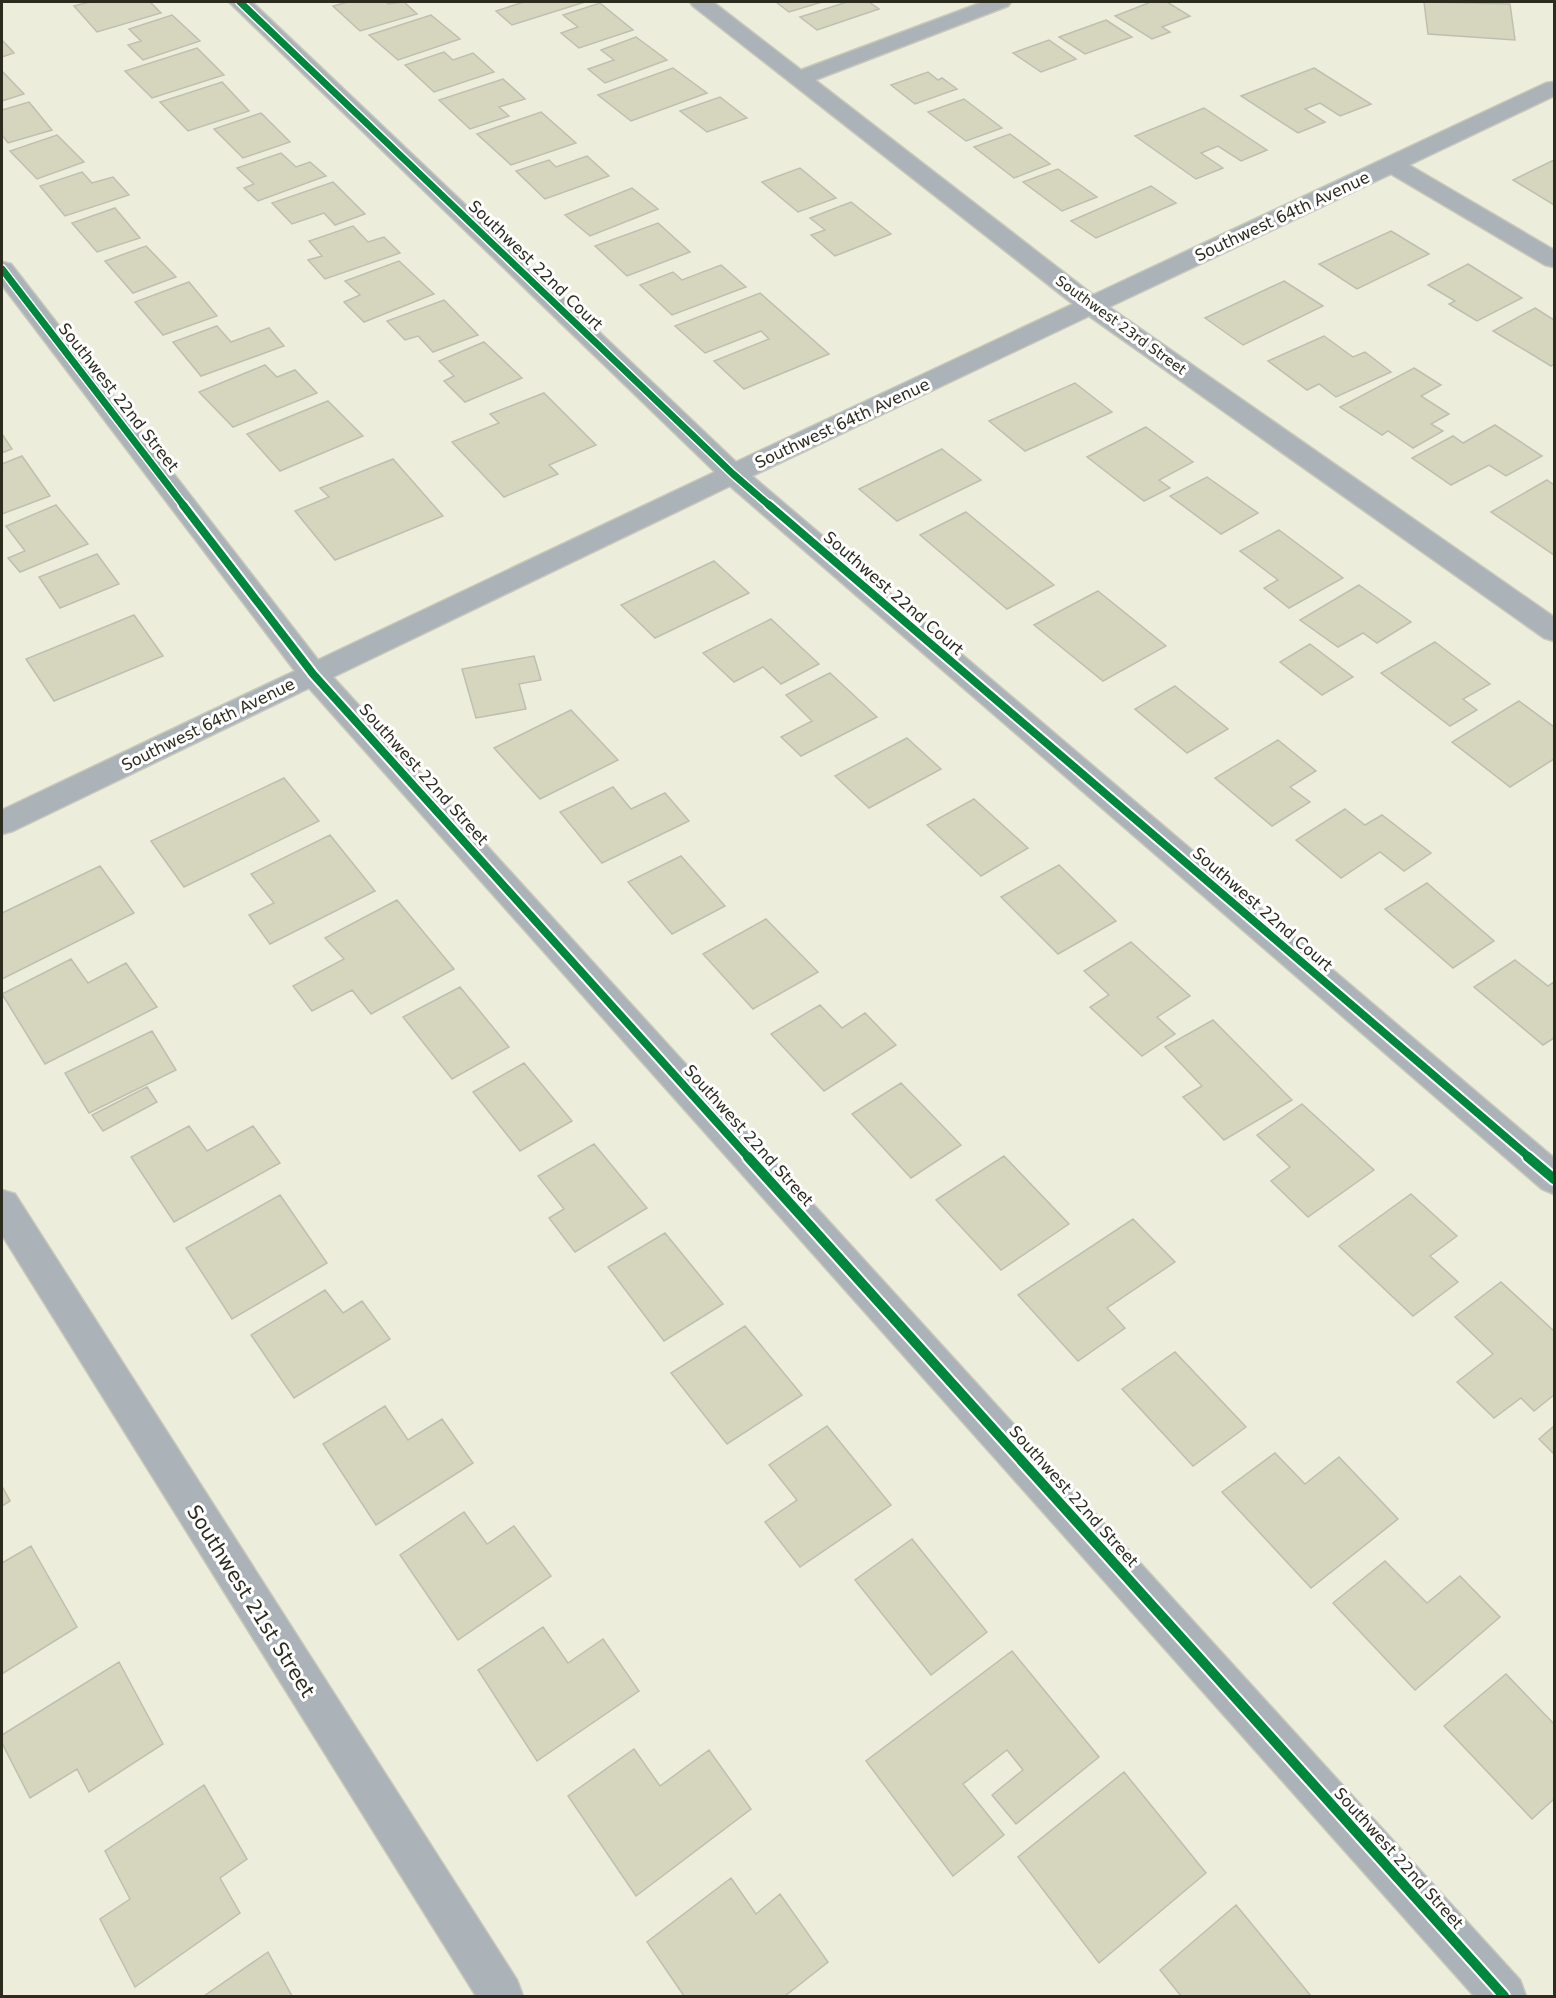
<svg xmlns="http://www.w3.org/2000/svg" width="1556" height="1998" font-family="'DejaVu Sans',sans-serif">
<rect width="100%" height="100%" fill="#ecedda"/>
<!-- building -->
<path fill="#d6d6be" stroke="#bebfb0" stroke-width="1.5" d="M 90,2 L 150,2 L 161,13 L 97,32 L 74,6 Z
M 348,2 L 386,2 L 388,4 L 404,2 L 417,14 L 360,31 L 333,6 Z
M 524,2 L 585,2 L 512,25 L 496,11 Z
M 776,2 L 822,2 L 789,12 Z
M 847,2 L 869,2 L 879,9 L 817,30 L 800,17 Z
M 1151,2 L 1167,2 L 1190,16 L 1162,27 L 1170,32 L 1152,39 L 1115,16 Z
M 1424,2 L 1510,4 L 1515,40 L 1428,34 Z
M 600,3 L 633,30 L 579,48 L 561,33 L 578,27 L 563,15 Z
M 172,15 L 200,41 L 143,60 L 128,45 L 141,41 L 129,29 Z
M 431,15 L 460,39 L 398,60 L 369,35 Z
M 1106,20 L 1132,37 L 1085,54 L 1059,37 Z
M 636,37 L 667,60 L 605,83 L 588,69 L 614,60 L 601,50 Z
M 1049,40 L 1076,59 L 1041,72 L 1013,53 Z
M 2,41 L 3,41 L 14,53 L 2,57 Z
M 197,48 L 224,75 L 152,98 L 125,71 Z
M 444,52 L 453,60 L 473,53 L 494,72 L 434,92 L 405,65 Z
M 673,68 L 707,93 L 631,121 L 598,95 Z
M 1314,68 L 1371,104 L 1340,116 L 1320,103 L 1305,109 L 1325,122 L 1298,133 L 1241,96 Z
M 2,71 L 24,94 L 2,101 Z
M 928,72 L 938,80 L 942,78 L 957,89 L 915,104 L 891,85 Z
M 503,79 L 525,99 L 499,107 L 509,116 L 470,129 L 439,100 Z
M 222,82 L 249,111 L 188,131 L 160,102 Z
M 720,97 L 747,118 L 707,132 L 680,111 Z
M 964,99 L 1002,128 L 966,141 L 928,112 Z
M 29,102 L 52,130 L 8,143 L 2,135 L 2,110 Z
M 1204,108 L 1267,150 L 1241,161 L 1218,146 L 1201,153 L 1223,168 L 1196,179 L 1135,136 Z
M 541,112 L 576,143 L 511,165 L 477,134 Z
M 261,113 L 290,142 L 243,158 L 214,129 Z
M 1010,134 L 1050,164 L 1014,178 L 974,147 Z
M 57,135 L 84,162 L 37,179 L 10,151 Z
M 281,153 L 296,167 L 310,162 L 326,176 L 258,201 L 244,188 L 254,184 L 237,168 Z
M 587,156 L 609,176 L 545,199 L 516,171 L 549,160 L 556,167 Z
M 1554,160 L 1554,205 L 1513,180 Z
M 800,168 L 836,198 L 798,212 L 762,182 Z
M 1058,169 L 1097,197 L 1062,211 L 1023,182 Z
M 82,172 L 92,183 L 113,177 L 129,195 L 65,216 L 40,186 Z
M 333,182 L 365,214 L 335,225 L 324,213 L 292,224 L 272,203 Z
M 1151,186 L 1176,203 L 1096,238 L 1071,221 Z
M 632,188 L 658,209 L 590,236 L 565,215 Z
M 851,202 L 891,234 L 835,256 L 811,235 L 825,230 L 810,218 Z
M 115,208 L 140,238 L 97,252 L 72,223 Z
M 658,223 L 690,252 L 627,276 L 595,246 Z
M 353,226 L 368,242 L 384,237 L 400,253 L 325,279 L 308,260 L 322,256 L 309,241 Z
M 1391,231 L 1429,254 L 1357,289 L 1319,264 Z
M 146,246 L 176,277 L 133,293 L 105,261 Z
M 399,261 L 434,294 L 364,322 L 344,302 L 360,295 L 345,281 Z
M 1468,264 L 1522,298 L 1477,321 L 1449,304 L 1455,301 L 1428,285 Z
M 721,265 L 746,287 L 672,315 L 640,285 L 673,272 L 682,280 Z
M 1284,281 L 1323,306 L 1243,345 L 1205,318 Z
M 189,282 L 217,316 L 163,335 L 135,302 Z
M 760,293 L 829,354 L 744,389 L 714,361 L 769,339 L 761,331 L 705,353 L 675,326 Z
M 444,300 L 478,335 L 433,352 L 418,336 L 405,340 L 387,321 Z
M 1535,308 L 1554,320 L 1554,364 L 1551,366 L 1493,331 Z
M 217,326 L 231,342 L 269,328 L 284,346 L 201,376 L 173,342 Z
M 1324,336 L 1353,357 L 1365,352 L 1391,372 L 1336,397 L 1319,384 L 1307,390 L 1268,361 Z
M 484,342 L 522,378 L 465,402 L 444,381 L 454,376 L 439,361 Z
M 265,365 L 277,377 L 295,370 L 317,393 L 233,427 L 199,392 Z
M 1414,368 L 1441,385 L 1421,396 L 1449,414 L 1431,424 L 1443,431 L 1413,448 L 1388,431 L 1382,435 L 1340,407 Z
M 1075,383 L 1112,412 L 1025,451 L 989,421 Z
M 544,393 L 596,445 L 549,465 L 558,474 L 504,497 L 452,442 L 499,423 L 490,414 Z
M 328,401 L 363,436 L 280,471 L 247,434 Z
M 1495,425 L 1542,456 L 1506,476 L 1489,465 L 1451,485 L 1412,458 L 1453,436 L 1463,443 Z
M 1146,427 L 1193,462 L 1159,480 L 1170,488 L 1144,501 L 1087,457 Z
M 2,434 L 12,449 L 2,453 Z
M 942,449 L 981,480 L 897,521 L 859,489 Z
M 22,456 L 50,496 L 2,514 L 2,464 Z
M 393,459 L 443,516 L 335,560 L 295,511 L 329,497 L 320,488 Z
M 1207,477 L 1258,513 L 1221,534 L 1170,496 Z
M 1547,480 L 1554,485 L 1554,555 L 1491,512 Z
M 56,505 L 88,544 L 20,572 L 8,558 L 25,551 L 6,526 Z
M 966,512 L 1054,585 L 1007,609 L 920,535 Z
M 1279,530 L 1343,578 L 1289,608 L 1264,588 L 1278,580 L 1240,551 Z
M 97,554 L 119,584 L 60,608 L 39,577 Z
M 714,561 L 749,593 L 655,638 L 621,605 Z
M 1359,585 L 1411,622 L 1377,643 L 1363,633 L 1338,647 L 1300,620 Z
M 1098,591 L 1166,646 L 1103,681 L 1034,625 Z
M 134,615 L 163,656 L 54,701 L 26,659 Z
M 771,619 L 819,664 L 781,684 L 763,667 L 734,682 L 703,653 Z
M 1435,642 L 1490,684 L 1463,699 L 1477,710 L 1450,726 L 1381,673 Z
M 1310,644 L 1353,677 L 1322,695 L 1280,662 Z
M 534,656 L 541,680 L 519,684 L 526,709 L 476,718 L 462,669 Z
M 830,673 L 877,717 L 801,756 L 781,737 L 812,721 L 786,695 Z
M 1175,686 L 1228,729 L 1187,753 L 1135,709 Z
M 1519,701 L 1554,727 L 1554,759 L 1510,787 L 1452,742 Z
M 571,710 L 618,760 L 540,799 L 494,748 Z
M 907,738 L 941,769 L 869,808 L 835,776 Z
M 1278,740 L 1316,771 L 1290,787 L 1310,802 L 1272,826 L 1215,778 Z
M 284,778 L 319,821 L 184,887 L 151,841 Z
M 613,787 L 631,809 L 665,793 L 689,821 L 602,863 L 560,812 Z
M 974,799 L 1028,848 L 981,876 L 927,825 Z
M 1345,809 L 1365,825 L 1382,815 L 1431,853 L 1404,871 L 1380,852 L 1341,878 L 1296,840 Z
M 330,835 L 375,891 L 270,944 L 249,915 L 274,903 L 251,874 Z
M 681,856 L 725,906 L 672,934 L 628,882 Z
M 1059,865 L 1116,921 L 1058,954 L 1001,897 Z
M 100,866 L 134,913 L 2,979 L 2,913 Z
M 1427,883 L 1494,941 L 1453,968 L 1385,909 Z
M 397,900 L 454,969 L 371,1014 L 352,990 L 312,1011 L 293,986 L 344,959 L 325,938 Z
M 766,919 L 818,972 L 753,1009 L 703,954 Z
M 1131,942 L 1190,996 L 1157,1017 L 1175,1034 L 1142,1056 L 1090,1007 L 1109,995 L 1084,971 Z
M 71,959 L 88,983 L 126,963 L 157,1007 L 45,1064 L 2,994 Z
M 1515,960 L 1548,986 L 1554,982 L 1554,1038 L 1543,1045 L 1474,987 Z
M 460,987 L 509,1047 L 452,1079 L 403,1017 Z
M 820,1005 L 842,1028 L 865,1013 L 896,1045 L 824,1091 L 771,1034 Z
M 1213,1020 L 1292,1100 L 1224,1140 L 1183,1097 L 1202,1086 L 1165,1047 Z
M 152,1031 L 176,1070 L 89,1113 L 65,1073 Z
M 524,1063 L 572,1121 L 520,1151 L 473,1092 Z
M 901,1083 L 961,1145 L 911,1178 L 852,1114 Z
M 147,1087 L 157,1102 L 103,1131 L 92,1115 Z
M 1302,1104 L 1374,1170 L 1308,1217 L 1271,1181 L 1290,1167 L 1257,1135 Z
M 189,1126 L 207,1151 L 253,1126 L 280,1163 L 174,1222 L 131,1157 Z
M 594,1144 L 647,1208 L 575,1252 L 549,1218 L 564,1209 L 538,1176 Z
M 1004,1156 L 1069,1224 L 1001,1270 L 936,1200 Z
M 1411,1194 L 1457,1236 L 1430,1256 L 1458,1282 L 1413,1316 L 1339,1246 Z
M 280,1195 L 327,1263 L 232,1319 L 186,1248 Z
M 1133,1219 L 1175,1262 L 1107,1308 L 1125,1328 L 1078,1361 L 1018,1295 Z
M 665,1233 L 723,1304 L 664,1341 L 608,1267 Z
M 1501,1282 L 1554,1331 L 1554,1395 L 1534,1411 L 1521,1398 L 1494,1418 L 1457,1382 L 1493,1354 L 1455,1317 Z
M 325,1290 L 343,1313 L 362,1301 L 390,1339 L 294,1398 L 251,1335 Z
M 745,1326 L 802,1395 L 727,1444 L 671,1373 Z
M 1175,1352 L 1246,1427 L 1193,1466 L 1122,1389 Z
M 385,1406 L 408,1440 L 442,1419 L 473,1463 L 376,1525 L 323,1444 Z
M 827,1426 L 891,1505 L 800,1567 L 765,1522 L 797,1500 L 769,1465 Z
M 1554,1426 L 1554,1454 L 1539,1439 Z
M 1275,1453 L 1305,1484 L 1339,1457 L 1398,1519 L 1311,1588 L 1222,1492 Z
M 2,1486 L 10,1501 L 2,1506 Z
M 464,1512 L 487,1544 L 514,1526 L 551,1576 L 458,1640 L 400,1555 Z
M 912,1539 L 987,1632 L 931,1675 L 855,1580 Z
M 31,1546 L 77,1627 L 2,1674 L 2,1563 Z
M 1385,1561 L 1427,1603 L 1460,1576 L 1500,1617 L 1415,1690 L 1333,1603 Z
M 543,1627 L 568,1663 L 603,1639 L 639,1691 L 537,1761 L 478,1670 Z
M 1012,1651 L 1099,1757 L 1016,1824 L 992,1795 L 1023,1770 L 1007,1750 L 963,1784 L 1004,1835 L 953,1876 L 866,1761 Z
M 119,1662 L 163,1744 L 89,1792 L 77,1769 L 30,1798 L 2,1743 L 2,1735 Z
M 1506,1674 L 1554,1724 L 1554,1799 L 1532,1819 L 1444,1726 Z
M 634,1749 L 660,1786 L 709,1750 L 751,1809 L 636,1896 L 568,1796 Z
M 1124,1772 L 1206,1873 L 1099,1963 L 1018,1857 Z
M 204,1785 L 247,1859 L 220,1878 L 240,1913 L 135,1987 L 100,1919 L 130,1899 L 105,1851 Z
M 731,1878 L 756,1914 L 780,1894 L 828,1962 L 785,1996 L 684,1996 L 647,1942 Z
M 1236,1905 L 1311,1996 L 1181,1996 L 1160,1970 Z
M 268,1952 L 292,1996 L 204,1996 Z"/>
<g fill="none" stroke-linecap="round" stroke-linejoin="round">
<defs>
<path id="street" d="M 229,2 L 252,2 L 736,462 L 1073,304 L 693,6 L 690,2 L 713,2 L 801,70 L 983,2 L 1011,2 L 1008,6 L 815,80 L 1093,295 L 1546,83 L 1554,82 L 1554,96 L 1409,165 L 1554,250 L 1554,267 L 1545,265 L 1391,174 L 1109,307 L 1554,617 L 1554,641 L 1544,638 L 1089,316 L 752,476 L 1554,1158 L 1554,1194 L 1542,1189 L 730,486 L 333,677 L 1520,1980 L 1526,1996 L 1474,1996 L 309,688 L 13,831 L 2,834 L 2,810 L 295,671 L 2,285 L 2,262 L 11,264 L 318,660 L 715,472 Z
M 2,1190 L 15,1194 L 517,1980 L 523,1996 L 476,1996 L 2,1235 Z"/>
</defs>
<!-- street casing -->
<use href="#street" stroke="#c8c8ba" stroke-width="3"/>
<!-- street -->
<use href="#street" fill="#acb3b8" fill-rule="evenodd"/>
<defs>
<path id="cycleway-far2" d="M 240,2 L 733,474 L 770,506
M 2,269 L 184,506"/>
<path id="cycleway-far1" d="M 183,505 L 313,674 L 749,1158
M 769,505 L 1530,1158"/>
<path id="cycleway" d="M 748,1157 L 1504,1996
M 1528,1157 L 1554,1179"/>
</defs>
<!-- cycleway-far2 casing -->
<use href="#cycleway-far2" stroke="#fff" stroke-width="10"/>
<!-- cycleway-far1 casing -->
<use href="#cycleway-far1" stroke="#fff" stroke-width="12"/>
<!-- cycleway casing -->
<use href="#cycleway" stroke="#fff" stroke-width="14"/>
<!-- cycleway-far2 -->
<use href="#cycleway-far2" stroke="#00873e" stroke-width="7"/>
<!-- cycleway-far1 -->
<use href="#cycleway-far1" stroke="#00873e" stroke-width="8"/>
<!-- cycleway -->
<use href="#cycleway" stroke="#00873e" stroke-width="10"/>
</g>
<g text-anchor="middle" stroke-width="6" stroke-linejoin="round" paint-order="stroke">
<!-- far-street labels -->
<g font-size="14" fill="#2b2b1e" stroke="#fff">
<text transform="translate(1121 325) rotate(36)" y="5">Southwest 23rd Street</text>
</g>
<!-- street labels -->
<g font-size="16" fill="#2b2b1e" stroke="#fff">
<text transform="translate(1282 216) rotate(-25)" y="6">Southwest 64th Avenue</text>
<text transform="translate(536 265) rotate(44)" y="6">Southwest 22nd Court</text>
<text transform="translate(119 397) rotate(52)" y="6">Southwest 22nd Street</text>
<text transform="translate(842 423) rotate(-25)" y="6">Southwest 64th Avenue</text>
<text transform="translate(894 593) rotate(41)" y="6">Southwest 22nd Court</text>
<text transform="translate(208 724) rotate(-26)" y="6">Southwest 64th Avenue</text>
<text transform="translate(424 774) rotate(48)" y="6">Southwest 22nd Street</text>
<text transform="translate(1263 909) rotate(41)" y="6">Southwest 22nd Court</text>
<text transform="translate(749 1135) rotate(48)" y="6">Southwest 22nd Street</text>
<text transform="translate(1074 1496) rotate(48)" y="6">Southwest 22nd Street</text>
<text transform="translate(1399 1858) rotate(48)" y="6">Southwest 22nd Street</text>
</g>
<!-- near-street labels -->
<g font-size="20" fill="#2b2b1e" stroke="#fff">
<text transform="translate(251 1601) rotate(58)" y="7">Southwest 21st Street</text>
</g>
</g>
<!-- border -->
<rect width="1556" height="1998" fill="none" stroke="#2b2b1e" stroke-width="6"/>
</svg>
